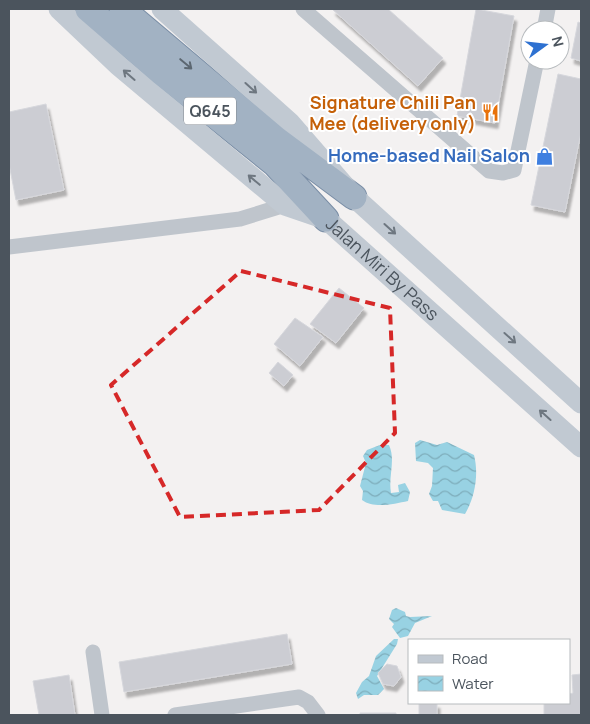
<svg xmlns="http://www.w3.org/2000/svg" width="590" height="724" font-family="Manrope,sans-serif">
<defs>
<pattern id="water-waves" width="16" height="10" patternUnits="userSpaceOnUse" patternTransform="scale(1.25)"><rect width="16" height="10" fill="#98d2e3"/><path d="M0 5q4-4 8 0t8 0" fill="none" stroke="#7eadbb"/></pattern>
<filter id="shadow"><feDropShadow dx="3" dy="5.5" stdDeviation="1" flood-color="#0004"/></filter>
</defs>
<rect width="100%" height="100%" fill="#f3f1f1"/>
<!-- water -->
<path fill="url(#water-waves)" d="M 420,440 L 437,445 L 447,442 L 474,455 C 479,474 475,497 465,514 L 442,510 L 438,501 L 433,501 L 429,494 L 432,486 L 433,468 L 428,463 L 416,461 L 415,443 Z
M 380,445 L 389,445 C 396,460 388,476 391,493 L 399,492 L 398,485 L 405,483 L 410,492 L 408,501 C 394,504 374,509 362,500 L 363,491 L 360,486 L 366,463 L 363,456 L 367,450 Z
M 396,608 L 405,612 L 406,616 L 410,617 L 432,616 L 415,623 L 408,636 L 400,638 L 392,627 L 394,624 L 389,619 L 392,610 Z
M 394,639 L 398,639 L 397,644 L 377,676 L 384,689 L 378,695 L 364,695 L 358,699 L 356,693 L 362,682 L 369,676 L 376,656 Z"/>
<!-- building -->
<path fill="#cccdd3" stroke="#d6d7dc" filter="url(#shadow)" d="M 332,9 L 388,9 L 443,58 L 418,86 Z
M 476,9 L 514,16 L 495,123 L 457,116 Z
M 578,22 L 581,23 L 581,61 L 571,58 Z
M 558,74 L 581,79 L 581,132 L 565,212 L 531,205 Z
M 46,104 L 64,190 L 16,200 L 9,164 L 9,112 Z
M 339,288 L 364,308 L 336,343 L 310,324 Z
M 295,318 L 323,337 L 300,366 L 274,344 Z
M 278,362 L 293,375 L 284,386 L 269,373 Z
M 287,634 L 292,664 L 124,692 L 119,662 Z
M 387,664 L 397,666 L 401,677 L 394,686 L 383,684 L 378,673 Z
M 581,674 L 581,715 L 544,715 L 544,703 L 569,703 L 569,694 L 573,693 L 572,675 Z
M 69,675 L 75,715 L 39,715 L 33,681 Z
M 419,703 L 437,703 L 437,715 L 419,715 Z
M 360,713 L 396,713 L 396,715 L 360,715 Z"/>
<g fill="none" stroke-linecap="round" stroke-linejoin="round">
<defs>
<path id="trunk" d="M 88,9 L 162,73 L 275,164 L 326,219
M 122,9 L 276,139 L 354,197"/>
</defs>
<!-- trunk casing -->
<use href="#trunk" stroke="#7a8ea6" stroke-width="27"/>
<!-- minor -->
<path stroke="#bfc5cc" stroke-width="15" d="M 303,9 L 489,171 L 503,173 L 514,170 L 537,60
M 544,30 L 548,9
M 9,247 L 240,219 L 285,205
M 93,652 L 102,715
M 175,715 L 299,697 L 308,702 L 318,715"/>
<!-- secondary -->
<g stroke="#c1c9d2" stroke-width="21">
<path id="s1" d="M 59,9 L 118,65 L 285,205 L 326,219 L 581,447"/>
<path d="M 162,9 L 289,122 L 354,197 L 581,403"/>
</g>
<!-- trunk -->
<use href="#trunk" stroke="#a2b2c3" stroke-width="25"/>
</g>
<!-- one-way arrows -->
<defs><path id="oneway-shaft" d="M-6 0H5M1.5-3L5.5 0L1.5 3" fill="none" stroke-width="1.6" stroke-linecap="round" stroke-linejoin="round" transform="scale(1.25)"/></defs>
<use stroke="#5c6771" href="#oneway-shaft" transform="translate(186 64) rotate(40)"/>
<g stroke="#6e7780">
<use href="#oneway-shaft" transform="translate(129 75) rotate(-139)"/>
<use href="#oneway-shaft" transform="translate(251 88) rotate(42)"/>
<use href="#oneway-shaft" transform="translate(254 180) rotate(-140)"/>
<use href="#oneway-shaft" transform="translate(390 229) rotate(42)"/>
<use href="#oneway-shaft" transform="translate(510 338) rotate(42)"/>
<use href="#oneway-shaft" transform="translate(545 415) rotate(-138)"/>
</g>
<!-- marked area -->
<path fill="none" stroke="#d62828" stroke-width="4" stroke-dasharray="10 6" stroke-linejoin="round" d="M 241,271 L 390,308 L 395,433 L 319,510 L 180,517 L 111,385 Z"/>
<!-- icons -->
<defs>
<symbol id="restaurant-bare" viewBox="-9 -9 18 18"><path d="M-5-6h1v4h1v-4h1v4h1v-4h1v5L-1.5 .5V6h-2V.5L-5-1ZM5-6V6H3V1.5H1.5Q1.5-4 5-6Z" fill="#e8710a" stroke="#fff" stroke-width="2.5" paint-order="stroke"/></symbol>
<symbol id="shop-bare" viewBox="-9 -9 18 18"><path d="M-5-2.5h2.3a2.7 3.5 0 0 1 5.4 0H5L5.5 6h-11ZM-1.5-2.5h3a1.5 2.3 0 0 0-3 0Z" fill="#3f7fe0" stroke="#fff" stroke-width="2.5" paint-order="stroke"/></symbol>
</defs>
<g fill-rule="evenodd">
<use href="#restaurant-bare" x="478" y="100" width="25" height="25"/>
<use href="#shop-bare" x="532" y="144" width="25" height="25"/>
</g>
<g text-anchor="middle" stroke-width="4" stroke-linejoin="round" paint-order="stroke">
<!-- shield labels -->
<rect fill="#fff" stroke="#81878e" stroke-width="1" x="184" y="97.5" width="52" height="27" rx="4"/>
<g font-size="16" font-weight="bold" fill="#4b545d">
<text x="210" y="117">Q645</text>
</g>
<!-- food labels -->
<g font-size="18" font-weight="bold" fill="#c56008" stroke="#fff" text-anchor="end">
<text x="476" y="109">Signature Chili Pan<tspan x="476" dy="21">Mee (delivery only)</tspan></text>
</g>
<!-- shop labels -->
<g font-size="18" font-weight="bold" fill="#366cbe" stroke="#fff" text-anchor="end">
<text x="530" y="162">Home-based Nail Salon</text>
</g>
<!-- street labels -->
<g font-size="18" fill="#4b545d" stroke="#fff">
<text dy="6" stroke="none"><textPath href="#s1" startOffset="418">Jalan Miri By Pass</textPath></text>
</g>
</g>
<!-- border -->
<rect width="590" height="724" fill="none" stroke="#4b545d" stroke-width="20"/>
<!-- legend -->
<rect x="408" y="639" width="162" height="65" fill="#ffffff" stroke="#b7bbbe"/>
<rect x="418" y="655" width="25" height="8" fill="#c1c9d2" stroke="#b7bbbe"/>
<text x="452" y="664" font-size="15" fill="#4b545d">Road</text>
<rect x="418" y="676" width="25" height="15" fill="url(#water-waves)" stroke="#b7bbbe"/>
<text x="452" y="689" font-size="15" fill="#4b545d">Water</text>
<!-- north arrow -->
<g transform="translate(545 45) rotate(75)"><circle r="24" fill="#ffffff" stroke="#b7bbbe"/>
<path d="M0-4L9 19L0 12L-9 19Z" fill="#2e71d1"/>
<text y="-8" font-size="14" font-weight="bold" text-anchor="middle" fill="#4b545d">N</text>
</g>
</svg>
